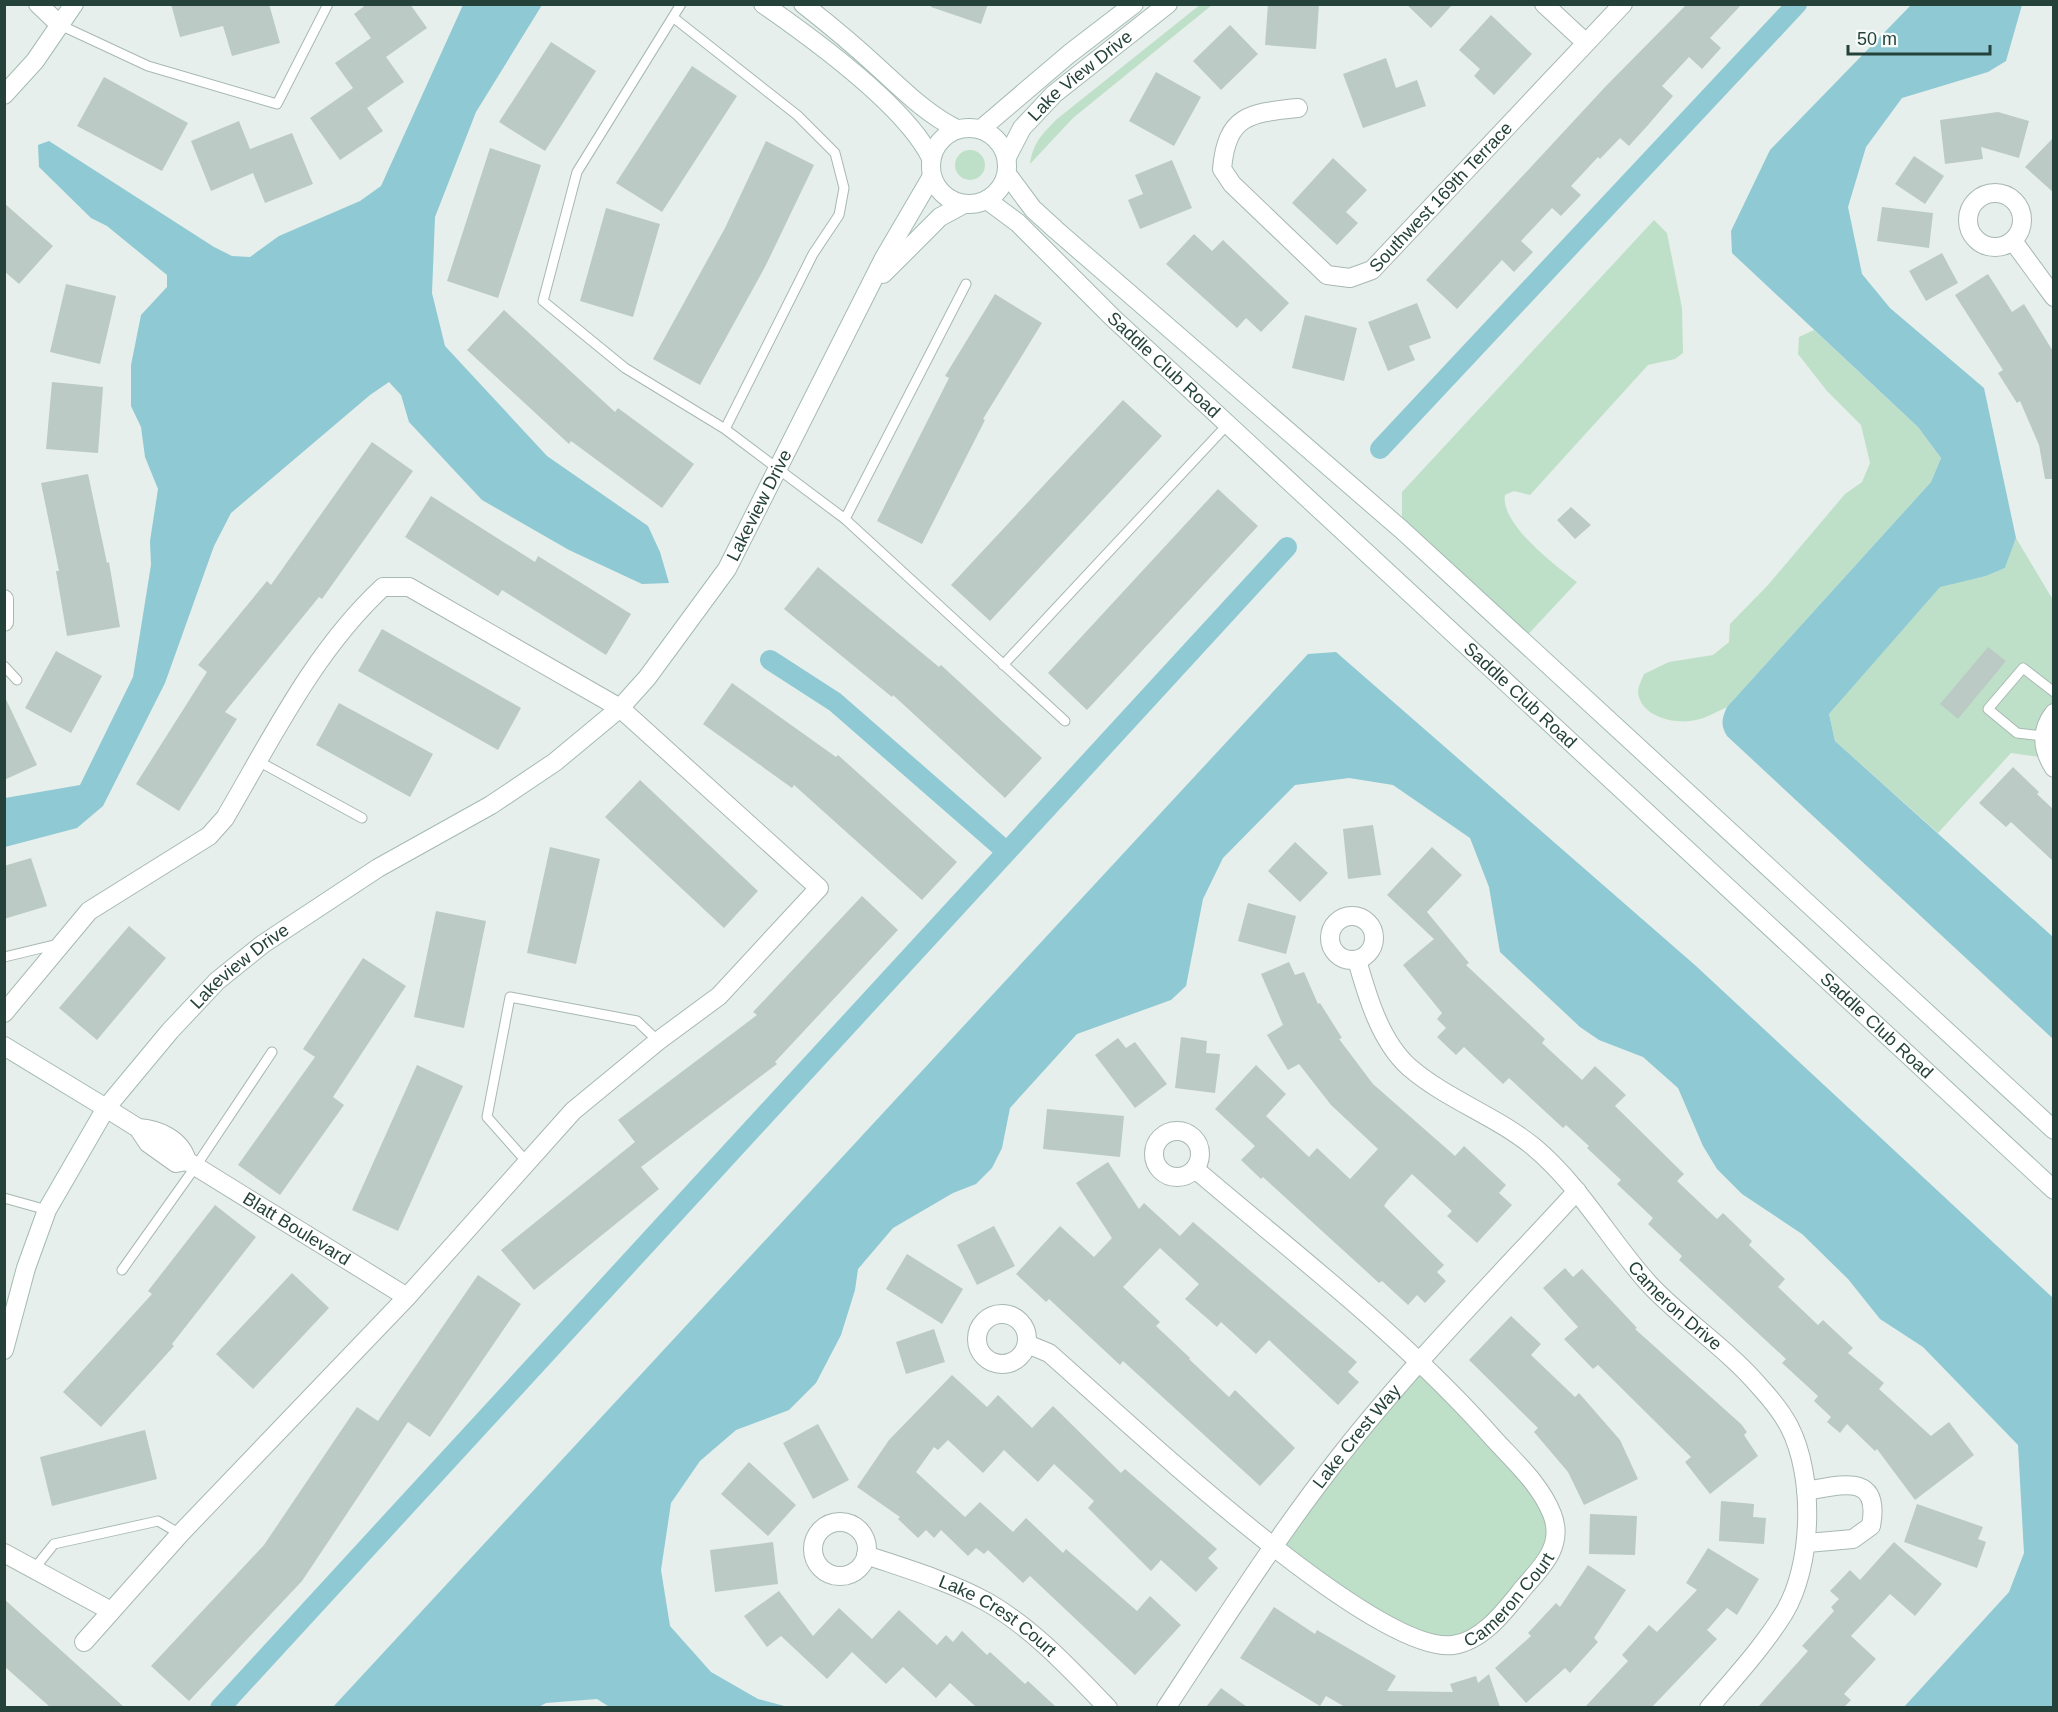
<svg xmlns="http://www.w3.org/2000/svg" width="2058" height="1712" font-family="Arial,sans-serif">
<rect width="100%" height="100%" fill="#e6efeb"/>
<!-- green -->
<path fill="#bfe0c8" d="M 1201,4 L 1212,5 L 1073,118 L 1030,164 C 1033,143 1042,134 1057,119 Z
M955 165a15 15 0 1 1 30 0a15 15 0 1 1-30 0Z
M 1654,220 L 1667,233 L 1682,308 L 1683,353 L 1675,359 L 1648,365 L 1530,495 L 1514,491 L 1505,495 C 1500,524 1556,566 1577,582 L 1522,641 L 1402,530 L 1402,492 Z
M 1814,330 L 1918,427 L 1941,458 L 1931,482 L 1727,707 C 1718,711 1707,718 1696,720 C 1676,725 1640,717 1638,692 C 1638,687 1642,679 1644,674 L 1669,662 L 1713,655 L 1729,642 L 1730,624 L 1768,585 L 1845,494 L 1862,482 L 1870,463 L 1861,425 L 1827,391 L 1798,354 L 1799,337 Z
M 2016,538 L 2053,600 L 2053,713 L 2047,758 L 2011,753 L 1938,833 L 1835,741 L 1829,714 L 1940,586 L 1986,576 L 2005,568 Z
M 1421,1361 L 1540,1491 L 1555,1541 L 1479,1634 L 1434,1645 L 1273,1548 Z"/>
<!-- water -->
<path fill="#8ec9d4" d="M 1912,4 L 2022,5 L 2006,61 L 1988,72 L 1902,98 L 1866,147 L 1848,207 L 1862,274 L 1890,308 L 1984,388 L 2016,538 L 2005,568 L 1986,576 L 1940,587 L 1829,714 L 1835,741 L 2053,937 L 2053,1039 L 1727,736 C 1720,725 1722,718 1727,707 L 1931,482 L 1941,458 L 1918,427 L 1732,253 L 1731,231 L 1770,150 Z
M 463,5 L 542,5 L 476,112 L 435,217 L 432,293 L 445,346 L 547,456 L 648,526 L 660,552 L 669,583 L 642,584 L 569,550 L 482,500 L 409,422 L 401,395 L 389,382 L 370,395 L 231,513 L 214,546 L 165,683 L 103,806 L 77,828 L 5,847 L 5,798 L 80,785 L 133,677 L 151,565 L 150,541 L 158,489 L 145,457 L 141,427 L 131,406 L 131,365 L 141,315 L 167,287 L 167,275 L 107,226 L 91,218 L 39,167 L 38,145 L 49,141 L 214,247 L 232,256 L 250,257 L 279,236 L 360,201 L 381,186 Z
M 1336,652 L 1696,966 L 2053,1298 L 2053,1707 L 1904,1707 L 2009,1592 L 2024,1553 L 2018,1445 L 1923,1347 L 1880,1319 L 1848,1279 L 1802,1234 L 1742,1194 L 1717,1169 L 1703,1146 L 1678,1088 L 1643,1057 L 1599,1040 L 1580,1027 L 1500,952 L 1489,887 L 1470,838 L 1393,785 L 1349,778 L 1295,785 L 1223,858 L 1203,899 L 1186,986 L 1171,1000 L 1077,1034 L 1010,1108 L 1002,1148 L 992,1168 L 976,1184 L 953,1193 L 893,1228 L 858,1269 L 855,1290 L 841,1335 L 816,1383 L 789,1410 L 736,1430 L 700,1461 L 671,1503 L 661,1570 L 670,1626 L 711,1672 L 758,1699 L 788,1707 L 611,1708 L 597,1699 L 546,1703 L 537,1708 L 333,1707 L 1308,654 Z"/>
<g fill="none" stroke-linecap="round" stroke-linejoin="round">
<!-- canal -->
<path stroke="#8ec9d4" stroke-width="20" d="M 1380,449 L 1797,4
M 770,660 L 835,702 L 1007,852
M 220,1708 L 1287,547"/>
</g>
<!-- building -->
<path fill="#bbcac4" d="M 171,4 L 269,4 L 280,43 L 232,56 L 223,26 L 180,37 Z
M 367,4 L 410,4 L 427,28 L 386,57 L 404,82 L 367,108 L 383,131 L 340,160 L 310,118 L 353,88 L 335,63 L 371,38 L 354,14 Z
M 932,4 L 988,4 L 981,24 L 931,7 Z
M 1268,4 L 1319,4 L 1316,49 L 1265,45 Z
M 1406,4 L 1453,4 L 1431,28 Z
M 1687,4 L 1742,4 L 1710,38 L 1721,48 L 1702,69 L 1689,57 L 1662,86 L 1673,96 L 1648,125 L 1629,146 L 1620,138 L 1600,159 L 1598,157 L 1571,186 L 1581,195 L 1561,216 L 1552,208 L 1521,241 L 1533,252 L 1514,272 L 1502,260 L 1457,309 L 1426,280 L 1606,86 Z
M 1491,15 L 1532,54 L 1494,95 L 1474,76 L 1480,69 L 1459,50 Z
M 1230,25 L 1258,54 L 1221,90 L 1193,61 Z
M 551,42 L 596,71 L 545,151 L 499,122 Z
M 1386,58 L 1396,88 L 1417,80 L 1426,106 L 1363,128 L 1343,74 Z
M 692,66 L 737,96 L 662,212 L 616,183 Z
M 1156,72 L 1201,97 L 1174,146 L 1129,121 Z
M 104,77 L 188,123 L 162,171 L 77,126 Z
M 1998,112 L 2029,121 L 2019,158 L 1981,147 L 1983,159 L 1945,164 L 1940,120 Z
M 239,121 L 250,149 L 292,133 L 313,184 L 265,203 L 253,173 L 211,191 L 191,141 Z
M 2054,137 L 2054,193 L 2025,167 Z
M 766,141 L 814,165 L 766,265 L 700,385 L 653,359 L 725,228 Z
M 490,148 L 541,165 L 498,298 L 447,281 Z
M 1914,156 L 1944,176 L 1925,204 L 1895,184 Z
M 1333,158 L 1367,190 L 1346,212 L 1358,223 L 1337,245 L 1292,203 Z
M 1172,160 L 1192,208 L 1140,229 L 1128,200 L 1143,194 L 1135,175 Z
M 4,203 L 53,246 L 19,284 L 4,271 Z
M 1882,207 L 1933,213 L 1929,248 L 1877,241 Z
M 606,208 L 660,224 L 633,317 L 580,301 Z
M 1194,234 L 1212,251 L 1223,240 L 1289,303 L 1261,332 L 1246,318 L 1237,328 L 1166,264 Z
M 1942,253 L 1958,283 L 1926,301 L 1909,271 Z
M 1988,274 L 2012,312 L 2024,304 L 2054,353 L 2054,479 L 2045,479 L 2039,445 L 2020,401 L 2017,403 L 1998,373 L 2003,370 L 1955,295 Z
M 66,284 L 116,296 L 100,364 L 50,352 Z
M 995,294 L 1042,323 L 983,419 L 985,420 L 922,544 L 877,521 L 949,378 L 945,376 Z
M 1417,303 L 1431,338 L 1409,346 L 1415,360 L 1388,371 L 1368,322 Z
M 504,310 L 615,412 L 618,408 L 694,464 L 662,508 L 571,441 L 569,444 L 467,350 Z
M 1305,315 L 1357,328 L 1344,381 L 1292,368 Z
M 52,382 L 103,387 L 98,453 L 46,449 Z
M 1123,400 L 1162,436 L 990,621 L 951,585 Z
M 372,442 L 413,471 L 322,599 L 319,597 L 225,712 L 237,719 L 179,811 L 136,784 L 207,672 L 198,665 L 267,581 L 271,585 Z
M 88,474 L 107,563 L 109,562 L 120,627 L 67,636 L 56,571 L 59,571 L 41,483 Z
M 1218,489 L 1258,526 L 1087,710 L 1048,673 Z
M 431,496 L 535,562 L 538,556 L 631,614 L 606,655 L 502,590 L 498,596 L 405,537 Z
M 1571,507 L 1591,525 L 1575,539 L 1557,520 Z
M 818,567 L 939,667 L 941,665 L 1042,758 L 1005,798 L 893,695 L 892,697 L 784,609 Z
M 382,629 L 521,708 L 498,750 L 358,671 Z
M 1988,647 L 2006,661 L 1958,719 L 1940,704 Z
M 56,651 L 102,676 L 71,733 L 25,708 Z
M 732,683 L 836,757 L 838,755 L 957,862 L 922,900 L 794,785 L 792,788 L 703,724 Z
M 4,695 L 37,765 L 4,780 Z
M 339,703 L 433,754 L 410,797 L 316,745 Z
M 2013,767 L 2039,792 L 2037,794 L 2054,810 L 2054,862 L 2011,822 L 2006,827 L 1979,803 Z
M 640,780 L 758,891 L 724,928 L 605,817 Z
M 1373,825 L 1381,875 L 1348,879 L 1343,829 Z
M 1295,842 L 1328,873 L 1300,902 L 1268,871 Z
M 550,847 L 600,859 L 576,964 L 527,953 Z
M 1432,847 L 1462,875 L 1427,912 L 1469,963 L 1466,965 L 1545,1039 L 1542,1043 L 1582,1080 L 1595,1066 L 1626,1095 L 1615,1106 L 1684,1174 L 1677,1181 L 1717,1219 L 1723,1213 L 1752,1241 L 1749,1245 L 1785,1279 L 1778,1287 L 1818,1325 L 1823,1320 L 1853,1348 L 1848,1353 L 1884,1383 L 1879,1389 L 1931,1436 L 1949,1422 L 1974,1455 L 1915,1500 L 1877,1449 L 1875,1451 L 1847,1424 L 1840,1433 L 1827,1422 L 1831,1417 L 1814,1401 L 1818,1396 L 1782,1363 L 1786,1359 L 1679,1260 L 1682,1256 L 1648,1224 L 1653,1218 L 1617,1184 L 1621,1180 L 1587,1148 L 1589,1146 L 1566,1125 L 1563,1128 L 1509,1078 L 1503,1084 L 1464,1047 L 1456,1055 L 1437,1037 L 1446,1028 L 1437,1019 L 1442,1013 L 1403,965 L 1434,939 L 1387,895 Z
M 31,858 L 47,906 L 4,919 L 4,866 Z
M 862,896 L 898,930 L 775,1062 L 777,1064 L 641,1167 L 659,1189 L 534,1290 L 501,1250 L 635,1142 L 618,1120 L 757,1015 L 753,1012 Z
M 1248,903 L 1296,916 L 1286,954 L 1238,941 Z
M 436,911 L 486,921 L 464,1028 L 414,1017 Z
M 129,926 L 166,958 L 97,1040 L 59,1008 Z
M 363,958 L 406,986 L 333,1097 L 344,1105 L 280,1195 L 238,1165 L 315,1057 L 303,1049 Z
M 1289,962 L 1295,975 L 1304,972 L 1318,1004 L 1320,1003 L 1342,1038 L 1339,1039 L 1373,1084 L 1455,1156 L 1464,1146 L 1506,1185 L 1499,1193 L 1512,1205 L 1477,1243 L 1447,1216 L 1452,1211 L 1412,1174 L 1388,1200 L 1384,1206 L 1444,1265 L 1437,1272 L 1446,1281 L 1425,1303 L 1417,1295 L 1408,1305 L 1382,1281 L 1379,1283 L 1263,1177 L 1261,1179 L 1241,1160 L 1255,1146 L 1215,1109 L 1256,1065 L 1286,1094 L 1266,1116 L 1309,1157 L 1317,1148 L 1350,1179 L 1378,1149 L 1331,1105 L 1299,1064 L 1288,1070 L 1267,1035 L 1283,1025 L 1261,974 Z
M 1181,1037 L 1207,1041 L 1206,1053 L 1220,1054 L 1215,1093 L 1175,1088 Z
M 1118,1038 L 1126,1048 L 1135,1042 L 1167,1084 L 1135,1108 L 1095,1055 Z
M 417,1065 L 463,1086 L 398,1231 L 352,1210 Z
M 1047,1109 L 1124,1116 L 1120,1157 L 1043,1149 Z
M 1108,1162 L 1139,1209 L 1144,1203 L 1180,1236 L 1193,1222 L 1357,1362 L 1348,1372 L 1359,1382 L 1338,1405 L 1269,1340 L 1256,1354 L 1221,1322 L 1217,1327 L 1185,1299 L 1199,1284 L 1160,1248 L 1123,1287 L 1160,1322 L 1156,1326 L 1190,1358 L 1189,1359 L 1229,1397 L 1235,1390 L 1295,1448 L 1260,1486 L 1123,1361 L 1120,1365 L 1049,1299 L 1046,1302 L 1016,1274 L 1060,1226 L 1094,1257 L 1112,1238 L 1076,1183 Z
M 215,1205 L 256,1237 L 172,1344 L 174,1346 L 101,1427 L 63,1392 L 152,1294 L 148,1291 Z
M 994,1226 L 1015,1266 L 977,1285 L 957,1245 Z
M 907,1254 L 963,1289 L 942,1324 L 886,1289 Z
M 1565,1268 L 1573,1277 L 1582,1269 L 1637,1328 L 1635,1329 L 1741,1424 L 1747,1432 L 1744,1435 L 1758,1456 L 1710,1494 L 1685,1462 L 1691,1457 L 1598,1365 L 1593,1369 L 1564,1339 L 1578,1327 L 1543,1288 Z
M 292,1273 L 329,1308 L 253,1389 L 216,1354 Z
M 478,1275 L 521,1304 L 430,1437 L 408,1422 L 302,1581 L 189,1701 L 151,1666 L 264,1545 L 357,1407 L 378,1421 Z
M 1511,1316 L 1541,1344 L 1531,1355 L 1575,1397 L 1579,1393 L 1620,1440 L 1638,1479 L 1584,1505 L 1568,1472 L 1534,1432 L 1538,1428 L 1469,1360 Z
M 934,1329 L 945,1362 L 906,1374 L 896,1342 Z
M 952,1375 L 987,1407 L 998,1395 L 1032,1428 L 1053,1406 L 1121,1473 L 1125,1469 L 1217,1549 L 1208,1558 L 1218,1568 L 1196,1592 L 1161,1560 L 1151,1571 L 1088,1508 L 1094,1501 L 1054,1464 L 1038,1482 L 1004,1450 L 983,1473 L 948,1440 L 938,1450 L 934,1447 L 916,1472 L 965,1517 L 980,1502 L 1013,1532 L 1026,1518 L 1063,1553 L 1066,1549 L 1137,1611 L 1150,1596 L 1181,1625 L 1135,1675 L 1030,1576 L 1023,1583 L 988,1550 L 984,1554 L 976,1548 L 968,1556 L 941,1530 L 934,1538 L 926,1530 L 918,1538 L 898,1519 L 900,1517 L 857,1487 L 889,1440 Z
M 818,1424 L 849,1480 L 813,1499 L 783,1443 Z
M 145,1430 L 157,1479 L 52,1506 L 40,1457 Z
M 749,1462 L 796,1505 L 768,1536 L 721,1494 Z
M 1721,1501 L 1754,1504 L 1753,1517 L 1766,1518 L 1764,1544 L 1719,1541 Z
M 1917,1504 L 1983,1527 L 1978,1539 L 1986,1542 L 1977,1568 L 1904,1542 Z
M 1590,1514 L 1637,1516 L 1635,1555 L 1589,1554 Z
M 773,1542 L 778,1584 L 715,1592 L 710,1550 Z
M 1894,1542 L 1942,1584 L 1915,1616 L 1890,1594 L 1851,1636 L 1876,1659 L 1844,1694 L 1851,1700 L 1844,1707 L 1758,1707 L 1808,1651 L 1802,1646 L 1834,1611 L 1831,1607 L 1839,1599 L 1830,1591 L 1850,1570 L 1860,1580 Z
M 1708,1548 L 1759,1579 L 1737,1615 L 1727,1608 L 1707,1630 L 1717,1639 L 1652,1707 L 1585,1707 L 1628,1661 L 1622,1655 L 1649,1625 L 1657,1632 L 1697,1590 L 1686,1583 Z
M 1588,1565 L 1626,1590 L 1594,1638 L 1598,1642 L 1570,1673 L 1565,1668 L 1526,1703 L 1495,1668 L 1531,1636 L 1528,1633 L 1556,1603 L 1560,1607 Z
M 779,1591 L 813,1636 L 839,1608 L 872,1639 L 899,1610 L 937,1645 L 946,1635 L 953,1642 L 962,1631 L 987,1655 L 990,1652 L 1025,1684 L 1028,1681 L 1056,1707 L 976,1707 L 950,1683 L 936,1698 L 903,1667 L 886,1684 L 852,1652 L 827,1679 L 781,1636 L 767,1647 L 744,1616 Z
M 4,1599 L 124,1707 L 50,1707 L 4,1666 Z
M 1274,1607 L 1315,1634 L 1317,1630 L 1396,1676 L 1387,1691 L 1453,1692 L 1450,1684 L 1476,1676 L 1478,1683 L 1489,1674 L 1500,1707 L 1345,1707 L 1326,1696 L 1320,1706 L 1240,1658 Z
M 1221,1688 L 1247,1707 L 1206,1707 Z"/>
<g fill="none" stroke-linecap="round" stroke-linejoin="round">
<defs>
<path id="lane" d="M 681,4 L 577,172 L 543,301 L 625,368 L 725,429 L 845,519 L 1065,721
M 674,18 L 797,115 L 835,153 L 844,188 L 839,215 L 813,254 L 725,429
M 60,25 L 148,66 L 277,104 L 328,4
M 845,519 L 966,284
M 1003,665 L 1228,424
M 4,666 L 17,680
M 2043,736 L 2017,733 L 1988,709 L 2023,668 L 2054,692
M 258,761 L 362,818
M 4,957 L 58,944
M 526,1161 L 487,1117 L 510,997 L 637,1021 L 658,1041
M 4,1198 L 47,1210
M 122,1270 L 196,1166 L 272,1052
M 34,1569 L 54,1544 L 158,1521 L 180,1534"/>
<g id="street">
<path d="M 38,4 L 60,25"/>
<path d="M 1544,4 L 1585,42"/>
<path id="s1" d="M 1298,108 C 1249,113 1227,115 1222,169 L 1232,184 L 1327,275 L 1350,278 L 1372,270 L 1623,4"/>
<circle cx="1995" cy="220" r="27"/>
<path d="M 2013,241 L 2054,297"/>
<path d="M 4,599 L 4,622"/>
<path d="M 2054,713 C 2040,731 2042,749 2054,768"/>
<circle cx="1352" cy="938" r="22"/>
<path id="s2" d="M 1357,960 C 1367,995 1380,1041 1409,1067 C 1447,1100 1497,1116 1535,1148 C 1581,1187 1610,1241 1650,1285 C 1684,1321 1728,1349 1760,1387 C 1770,1398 1782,1413 1789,1426 C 1815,1476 1813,1565 1784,1613 C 1763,1647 1735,1677 1709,1708"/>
<path d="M 4,1013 L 89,911 L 209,836 L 225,818 C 272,738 314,651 383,587 L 409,587 L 620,708 L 819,888 L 719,996 L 658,1041 L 573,1111 L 407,1297 L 180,1534 L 84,1642"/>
<path d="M 106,1108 L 138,1128 L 148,1143 L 176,1163 L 187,1161"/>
<path id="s3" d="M 138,1128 C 158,1129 181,1139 187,1161 L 407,1297"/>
<circle cx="1177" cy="1154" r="23"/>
<circle cx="1002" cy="1339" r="25"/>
<path id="s4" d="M 1027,1344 L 1049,1353 C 1117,1412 1372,1655 1453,1645 C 1484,1641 1507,1608 1525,1586 C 1544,1565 1564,1544 1552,1514 C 1540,1484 1515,1462 1494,1439 C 1405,1338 1297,1256 1195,1169"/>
<path d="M 1806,1491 C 1841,1485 1881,1472 1871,1526 L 1853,1539 L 1807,1543"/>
<circle cx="840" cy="1549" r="27"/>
<path d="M 4,1553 L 111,1611"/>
<path id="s5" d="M 866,1555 C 907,1569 949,1581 987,1602 C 1033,1628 1071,1670 1108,1708"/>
<path id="s6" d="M 1166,1708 C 1222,1623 1277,1536 1340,1456 C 1413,1363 1497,1278 1577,1191"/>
</g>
<g id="secondary">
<path d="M 763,4 C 812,38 905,105 931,158"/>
<path d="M 803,4 C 830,25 856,47 881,70 C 905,92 928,115 957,129"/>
<path d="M 4,95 L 35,61 L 74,4"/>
<circle cx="969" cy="166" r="38"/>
<path d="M 981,129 L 1069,54 L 1134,4"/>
<path id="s7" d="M 1007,157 L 1022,128 L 1054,94 L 1168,4"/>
<path d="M 1007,174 L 1033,209 L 1056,230 L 1402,530 L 2054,1130"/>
<path id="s8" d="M 987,200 L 1018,223 L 1112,317 L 2054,1190"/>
<path d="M 883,274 L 940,217 L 964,204"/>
<path d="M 4,1046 L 106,1108"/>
<path id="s9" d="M 4,1350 L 26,1268 L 47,1210 L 106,1108 L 170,1031 L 217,981 L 263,944 L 378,868 L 491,805 L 555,762 L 620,708 L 647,678 L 727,569 L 884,258 L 932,176"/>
</g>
</defs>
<!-- lane casing -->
<use href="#lane" stroke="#a8b8b2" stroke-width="11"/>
<!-- street casing -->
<use href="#street" stroke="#a8b8b2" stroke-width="20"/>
<!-- secondary casing -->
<use href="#secondary" stroke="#a4bbb3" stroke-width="20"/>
<!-- lane -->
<use href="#lane" stroke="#fff" stroke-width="9"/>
<!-- street -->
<use href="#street" stroke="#fff" stroke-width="18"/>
<!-- secondary -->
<use href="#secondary" stroke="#fff" stroke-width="18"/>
</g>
<g text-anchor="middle" stroke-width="4.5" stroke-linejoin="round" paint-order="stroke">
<!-- street labels -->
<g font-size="18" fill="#24423a" stroke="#f7fbf9">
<text dy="6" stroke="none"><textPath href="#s7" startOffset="111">Lake View Drive</textPath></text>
<text dy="6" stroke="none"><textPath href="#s1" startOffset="408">Southwest 169th Terrace</textPath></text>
<text dy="6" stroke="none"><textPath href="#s8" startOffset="242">Saddle Club Road</textPath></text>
<text dy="6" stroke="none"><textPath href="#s9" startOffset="1168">Lakeview Drive</textPath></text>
<text dy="6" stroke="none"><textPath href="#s8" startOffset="728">Saddle Club Road</textPath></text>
<text dy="6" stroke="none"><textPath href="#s9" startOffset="460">Lakeview Drive</textPath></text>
<text dy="6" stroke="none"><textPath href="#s8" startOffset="1214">Saddle Club Road</textPath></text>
<text dy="6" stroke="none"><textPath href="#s3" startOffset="192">Blatt Boulevard</textPath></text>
<text dy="6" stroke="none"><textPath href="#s2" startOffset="482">Cameron Drive</textPath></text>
<text dy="6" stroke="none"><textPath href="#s6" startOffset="332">Lake Crest Way</textPath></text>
<text dy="6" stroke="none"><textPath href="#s4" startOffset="602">Cameron Court</textPath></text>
<text dy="6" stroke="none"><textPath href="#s5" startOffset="146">Lake Crest Court</textPath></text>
</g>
</g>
<!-- border -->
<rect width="2058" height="1712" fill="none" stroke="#24423a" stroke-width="12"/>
<!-- scale -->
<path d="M1848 45v9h142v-9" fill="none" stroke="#24423a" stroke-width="3"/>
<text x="1857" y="45" font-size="18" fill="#24423a" stroke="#f7fbf9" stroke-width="4.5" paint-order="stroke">50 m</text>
</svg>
